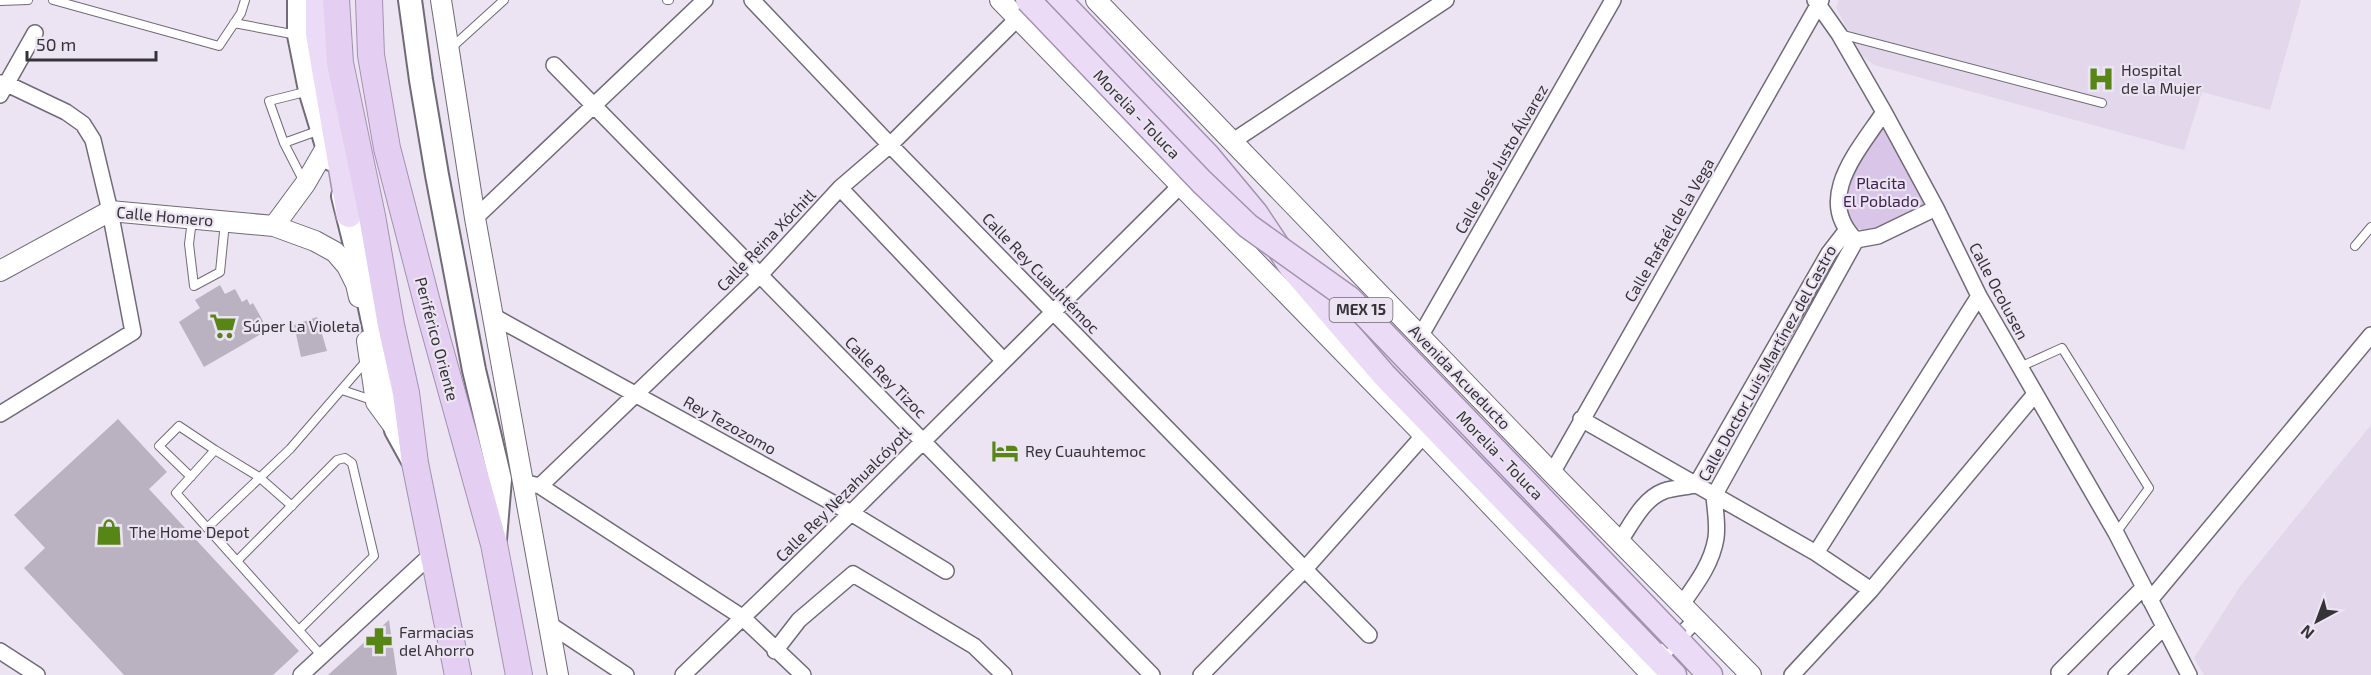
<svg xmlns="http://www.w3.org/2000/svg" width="2371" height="675" font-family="'Exo 2',sans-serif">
<rect width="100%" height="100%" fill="#ece4f2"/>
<!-- built -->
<path fill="#e2d7eb" d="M 1839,0 L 2301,0 L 2270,110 L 2202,92 L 2184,150 L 1874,65 L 1862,56 L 1836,8 Z
M 2371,425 L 2371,675 L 2204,675 L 2194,658 L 2241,585 Z"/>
<!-- green -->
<path fill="#d9c5e8" d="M 1879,127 L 1886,128 L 1929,208 C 1913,216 1895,228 1878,233 C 1871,234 1862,231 1856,227 C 1824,206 1866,150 1879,127 Z"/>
<!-- building -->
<path fill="#bab2c0" d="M 220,285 L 225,294 L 235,289 L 242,302 L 247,299 L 250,305 L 253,303 L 268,330 L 204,367 L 179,322 L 200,308 L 195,300 Z
M 317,317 L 327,351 L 301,357 L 294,325 Z
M 118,419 L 167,472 L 149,489 L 299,651 L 273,675 L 124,675 L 24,568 L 45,548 L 14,515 Z
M 389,620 L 397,675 L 328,675 Z"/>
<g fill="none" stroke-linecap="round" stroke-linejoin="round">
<defs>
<path id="service" d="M 53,0 L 219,46 L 241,13 L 245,0
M 667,0 L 669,0
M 0,1 L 28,0
M 234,23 L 297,35
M 1840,34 L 2102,103
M 450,49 L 504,0
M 284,143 L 320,130
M 304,182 L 284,143 L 269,101 L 309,91
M 192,220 L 189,244 L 194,286 L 220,272 L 225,222
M 2355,246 L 2371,227
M 2020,367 L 2062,348 L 2149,488 L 2116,533
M 342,390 L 375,401
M 191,477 L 159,446 L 179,426 L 215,450
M 292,506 L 259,477 L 215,450 L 176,493 L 321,655
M 207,528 L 290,449 L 367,360
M 237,561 L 337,460 L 345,458 L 352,463 L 374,556 L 299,630"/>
<path id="minor" d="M 752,0 L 890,145 L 1369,635
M 1815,0 L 1839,34 L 1884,112 L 1936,208 L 1979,296 L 2116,533 L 2189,675
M 554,65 L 1152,675
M 0,83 L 5,83 L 66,112 L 83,124 L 93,140 L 110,211 L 133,332 L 0,414
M 0,95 L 35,33
M 1884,112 C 1859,150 1813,199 1856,240 L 1878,236 L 1936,208
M 1233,141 L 1446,0
M 840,188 L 1004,361
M 475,218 L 705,0
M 493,316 L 851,513 L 946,571
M 1421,335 L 1613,0
M 1581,419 L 1816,553 L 1871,590
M 1552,473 L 1821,0
M 531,484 L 540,486 L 742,617 L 803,675
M 540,486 L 760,275 L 840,188 L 890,145 L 1018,18
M 1620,541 C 1632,523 1643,499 1664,491 C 1673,488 1686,487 1696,485 L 1829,253 L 1846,231
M 1816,553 L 1979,296
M 2150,600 L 2371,335
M 1682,604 C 1697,583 1712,563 1716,538 C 1718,524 1715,509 1714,496 L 1856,240
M 549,624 L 626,675
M 0,651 L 37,675
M 775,651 L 799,620 L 853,574 L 974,646 L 1004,675
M 1652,664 L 1697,619
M 2059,672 L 2144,587
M 301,675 L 433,553
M 683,675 L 851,513 L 1180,186
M 1201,675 L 1304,570 L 1424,435
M 1792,675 L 1871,590 L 2035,394
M 2116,675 L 2164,627"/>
<path id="tertiary" d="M 441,0 L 475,218 L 558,675
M 1000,0 L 1424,435 L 1652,675
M 1096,0 L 1552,473 L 1751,675
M 274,226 L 305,184 L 327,146
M 0,271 L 110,211 L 274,226 L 315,241 L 335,252 L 347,266 L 356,284 L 359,297
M 367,341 L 376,402 L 395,428"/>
<path id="secondary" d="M 299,0 L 299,35 L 310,90 L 331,159
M 410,0 L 421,80 L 437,175 L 474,370 L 500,479 L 495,539
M 343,196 L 366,289 L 396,430 L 412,459"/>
<path id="primary" d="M 318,0 L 318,34 L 349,215
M 1059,0 L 1207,155 L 1256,214 L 1292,268 L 1384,375 L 1674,675
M 1677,640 L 1710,675"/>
<path id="trunk" d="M 336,0 L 340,63 L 372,216 L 391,325 L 406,393 L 415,463 L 458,675
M 369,0 L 371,55 L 387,148 L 429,310 L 494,544 L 519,675"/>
</defs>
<!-- service casing -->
<use href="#service" stroke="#716a77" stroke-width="10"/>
<!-- minor casing -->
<use href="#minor" stroke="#716a77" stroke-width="18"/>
<!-- tertiary casing -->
<use href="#tertiary" stroke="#716a77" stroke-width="22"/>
<!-- secondary casing -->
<use href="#secondary" stroke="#716a77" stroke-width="26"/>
<!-- primary casing -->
<use href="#primary" stroke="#a391b0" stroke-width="27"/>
<!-- trunk casing -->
<use href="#trunk" stroke="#a391b0" stroke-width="28"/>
<!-- service -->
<use href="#service" stroke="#fff" stroke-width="8"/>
<!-- minor -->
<use href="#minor" stroke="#fff" stroke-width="15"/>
<!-- tertiary -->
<use href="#tertiary" stroke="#fff" stroke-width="20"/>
<!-- secondary -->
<use href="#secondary" stroke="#fff" stroke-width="22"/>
<!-- primary -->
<use href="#primary" stroke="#ebdbf6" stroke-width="24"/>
<!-- trunk -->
<use href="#trunk" stroke="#e4cff3" stroke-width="26"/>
<defs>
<path id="primary-bridge" d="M 1028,0 L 1202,182 L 1248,226 L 1350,299 L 1677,640"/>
</defs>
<!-- primary-bridge casing -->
<use href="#primary-bridge" stroke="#a391b0" stroke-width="27" stroke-linecap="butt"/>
<!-- primary-bridge -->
<use href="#primary-bridge" stroke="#ebdbf6" stroke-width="24"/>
</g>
<!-- icons -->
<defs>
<symbol id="hospital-bare" viewBox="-9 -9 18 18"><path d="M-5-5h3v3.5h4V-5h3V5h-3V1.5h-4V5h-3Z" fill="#578617" stroke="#ece4f2" stroke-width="2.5" paint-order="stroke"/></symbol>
<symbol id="supermarket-bare" viewBox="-9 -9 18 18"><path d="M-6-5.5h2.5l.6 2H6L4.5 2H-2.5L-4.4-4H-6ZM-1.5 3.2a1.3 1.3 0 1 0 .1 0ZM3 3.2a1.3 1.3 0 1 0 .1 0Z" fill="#578617" stroke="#ece4f2" stroke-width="2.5" paint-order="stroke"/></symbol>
<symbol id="hotel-bare" viewBox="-9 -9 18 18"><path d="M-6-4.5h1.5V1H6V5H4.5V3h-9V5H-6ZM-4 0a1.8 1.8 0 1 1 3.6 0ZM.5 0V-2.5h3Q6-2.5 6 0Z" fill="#578617" stroke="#ece4f2" stroke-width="2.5" paint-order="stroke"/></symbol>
<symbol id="shop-bare" viewBox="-9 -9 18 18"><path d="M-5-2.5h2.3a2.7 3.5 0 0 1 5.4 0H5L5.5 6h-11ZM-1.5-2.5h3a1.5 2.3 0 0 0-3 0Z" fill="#578617" stroke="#ece4f2" stroke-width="2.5" paint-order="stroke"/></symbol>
<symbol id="pharmacy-bare" viewBox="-9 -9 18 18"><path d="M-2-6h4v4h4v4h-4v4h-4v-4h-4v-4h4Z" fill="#578617" stroke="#ece4f2" stroke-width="2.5" paint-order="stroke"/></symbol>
</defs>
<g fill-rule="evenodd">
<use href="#hospital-bare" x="2082" y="60" width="38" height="38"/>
<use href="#supermarket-bare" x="204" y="307" width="38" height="38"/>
<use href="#hotel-bare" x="986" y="432" width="38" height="38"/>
<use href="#shop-bare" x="90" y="513" width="38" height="38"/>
<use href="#pharmacy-bare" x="360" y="622" width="38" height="38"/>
</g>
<g text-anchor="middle" stroke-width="4.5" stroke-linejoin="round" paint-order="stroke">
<!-- shield labels -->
<rect fill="#ece4f2" stroke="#6d6870" stroke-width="1.5" x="1329.5" y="298" width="63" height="24" rx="4.5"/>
<g font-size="15" font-weight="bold" fill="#363338">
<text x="1361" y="315">MEX 15</text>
</g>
<!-- poi labels -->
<g font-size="16" fill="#363338" stroke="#ece4f2" text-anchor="start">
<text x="2121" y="76">Hospital<tspan x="2121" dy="18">de la Mujer</tspan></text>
<text x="243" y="332">Súper La Violeta</text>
<text x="1025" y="457">Rey Cuauhtemoc</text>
<text x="129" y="538">The Home Depot</text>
<text x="399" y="638">Farmacias<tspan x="399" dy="18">del Ahorro</tspan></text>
</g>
<!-- street labels -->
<g font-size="16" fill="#363338" stroke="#ece4f2">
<text transform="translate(1137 114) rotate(46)" y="6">Morelia - Toluca</text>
<text transform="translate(1501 159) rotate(-60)" y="6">Calle José Justo Álvarez</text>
<text transform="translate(165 216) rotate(5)" y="6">Calle Homero</text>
<text transform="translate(1669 230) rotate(-60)" y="6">Calle Rafaél de la Vega</text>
<text transform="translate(766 240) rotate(-46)" y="6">Calle Reina Xóchitl</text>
<text transform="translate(1041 273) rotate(46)" y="6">Calle Rey Cuauhtémoc</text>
<text transform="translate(1999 291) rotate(62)" y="6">Calle Ocolusen</text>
<text transform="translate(437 339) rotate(75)" y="6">Periférico Oriente</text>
<text transform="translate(1767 363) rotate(-61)" y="6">Calle Doctor Luis Martínez del Castro</text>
<text transform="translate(886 377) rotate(45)" y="6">Calle Rey Tizoc</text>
<text transform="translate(1460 377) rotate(46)" y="6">Avenida Acueducto</text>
<text transform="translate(730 425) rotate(29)" y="6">Rey Tezozomo</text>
<text transform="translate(1500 455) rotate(46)" y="6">Morelia - Toluca</text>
<text transform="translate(843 494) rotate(-45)" y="6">Calle Rey Nezahualcóyotl</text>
</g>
<!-- park labels -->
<g font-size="16" fill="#3e2250" stroke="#ece4f2">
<text x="1881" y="189">Placita<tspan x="1881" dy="18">El Poblado</tspan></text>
</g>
</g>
<!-- north arrow -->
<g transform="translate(2317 621) rotate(221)" stroke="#ece4f2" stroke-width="4.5" paint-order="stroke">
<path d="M0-4.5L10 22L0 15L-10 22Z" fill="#363338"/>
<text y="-9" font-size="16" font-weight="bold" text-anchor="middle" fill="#363338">N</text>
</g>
<!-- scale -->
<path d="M27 51v9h129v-9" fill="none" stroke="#363338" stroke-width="3"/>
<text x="36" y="51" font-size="18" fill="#363338" stroke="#ece4f2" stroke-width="4.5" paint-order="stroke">50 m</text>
</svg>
